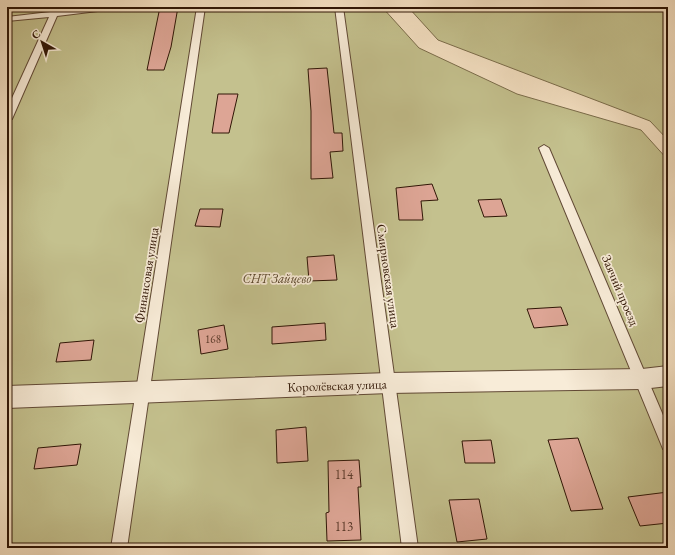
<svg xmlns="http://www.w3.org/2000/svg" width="675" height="555" font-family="'EB Garamond',serif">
<rect width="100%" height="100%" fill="#f5e1c3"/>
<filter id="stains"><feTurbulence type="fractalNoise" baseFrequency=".005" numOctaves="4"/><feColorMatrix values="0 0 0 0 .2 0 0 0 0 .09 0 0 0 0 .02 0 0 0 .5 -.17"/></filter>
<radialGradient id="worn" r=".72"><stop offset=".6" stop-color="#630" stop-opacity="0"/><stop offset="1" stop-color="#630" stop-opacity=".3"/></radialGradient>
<!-- green -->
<path fill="#c4c18e" stroke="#7a6c4a" d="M 7,7 L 382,7 L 419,48 L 517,94 L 641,130 L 668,160 L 668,548 L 7,548 Z
M 408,7 L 668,7 L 668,140 L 650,121 L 438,40 Z"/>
<!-- building -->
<path fill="#dda595" stroke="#301606" d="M 160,7 L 178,7 L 171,47 L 164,70 L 147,70 Z
M 327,68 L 334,133 L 342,133 L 343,151 L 330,152 L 333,178 L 311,179 L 311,111 L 308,69 Z
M 218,94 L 238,94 L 229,133 L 212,133 Z
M 432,184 L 438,200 L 421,201 L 423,220 L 399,220 L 396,188 Z
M 501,199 L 507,216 L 484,217 L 478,200 Z
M 200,209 L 223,209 L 220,227 L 195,226 Z
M 334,255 L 337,280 L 309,281 L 307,257 Z
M 561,307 L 568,325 L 534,328 L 527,309 Z
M 325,323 L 326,340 L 272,344 L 272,327 Z
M 224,325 L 228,349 L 201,354 L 198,330 Z
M 94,340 L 91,360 L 56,362 L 60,343 Z
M 306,427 L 308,461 L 277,463 L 276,430 Z
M 578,438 L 603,509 L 571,511 L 548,440 Z
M 491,440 L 495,463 L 465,463 L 462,441 Z
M 81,444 L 77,465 L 34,469 L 38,448 Z
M 359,460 L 361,487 L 358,487 L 361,540 L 327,541 L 326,513 L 329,512 L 328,461 Z
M 668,492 L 668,523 L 640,526 L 628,497 Z
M 479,499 L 487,539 L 457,542 L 449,500 Z"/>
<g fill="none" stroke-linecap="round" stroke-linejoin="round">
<defs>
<path id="service" d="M 93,7 L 118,7 L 114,9 L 57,16 L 12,119 L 7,122 L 7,109 L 49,17 L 7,21 L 7,17 Z
M 197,7 L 205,7 L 127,548 L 111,548 Z
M 335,7 L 343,7 L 418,548 L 402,548 Z
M 544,145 L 549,148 L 668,427 L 668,450 L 663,449 L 661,444 L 539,148 Z"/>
<path id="minor" d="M 668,366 L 668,386 L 642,389 L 389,393 L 7,408 L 7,386 L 389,373 L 642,369 Z"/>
</defs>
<!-- service casing -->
<use href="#service" stroke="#614935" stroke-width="2"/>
<!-- minor casing -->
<use href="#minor" stroke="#614935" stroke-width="2"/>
<!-- service -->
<use href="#service" fill="#f8ecd8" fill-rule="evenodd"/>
<!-- minor -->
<use href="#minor" fill="#f8ecd8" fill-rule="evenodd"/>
</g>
<g text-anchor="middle" stroke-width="3.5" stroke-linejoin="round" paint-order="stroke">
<!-- number labels -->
<g font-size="11" fill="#5b3a2a">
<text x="213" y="343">168</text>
</g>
<!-- street labels -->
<g font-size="13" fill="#301606" stroke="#f8ecd8">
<text transform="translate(146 275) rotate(-81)" y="5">Финансовая улица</text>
<text transform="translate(389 276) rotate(82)" y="5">Смирновская улица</text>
<text transform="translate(621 290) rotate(67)" y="5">Заячий проезд</text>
<text transform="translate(337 385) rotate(-2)" y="5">Королёвская улица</text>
</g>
<!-- park labels -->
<g font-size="13" font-style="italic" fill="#5c492f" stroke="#f8ecd8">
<text x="277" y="283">СНТ Зайцево</text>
</g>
<!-- near-number labels -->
<g font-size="13" fill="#5b3a2a">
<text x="344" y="479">114</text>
<text x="344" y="531">113</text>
</g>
</g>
<!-- margin -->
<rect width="675" height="555" fill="none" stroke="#f5e1c3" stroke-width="24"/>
<rect x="8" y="8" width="659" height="539" fill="none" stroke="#301606" stroke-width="2"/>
<rect x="12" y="12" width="651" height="531" fill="none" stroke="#301606"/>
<!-- north arrow -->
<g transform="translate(42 42) rotate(321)" stroke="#f8ecd8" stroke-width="3" paint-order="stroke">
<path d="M0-3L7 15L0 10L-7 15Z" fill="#301606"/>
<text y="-6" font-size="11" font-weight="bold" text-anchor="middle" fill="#301606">С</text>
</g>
<rect width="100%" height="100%" filter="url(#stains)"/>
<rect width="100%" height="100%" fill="url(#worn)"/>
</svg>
